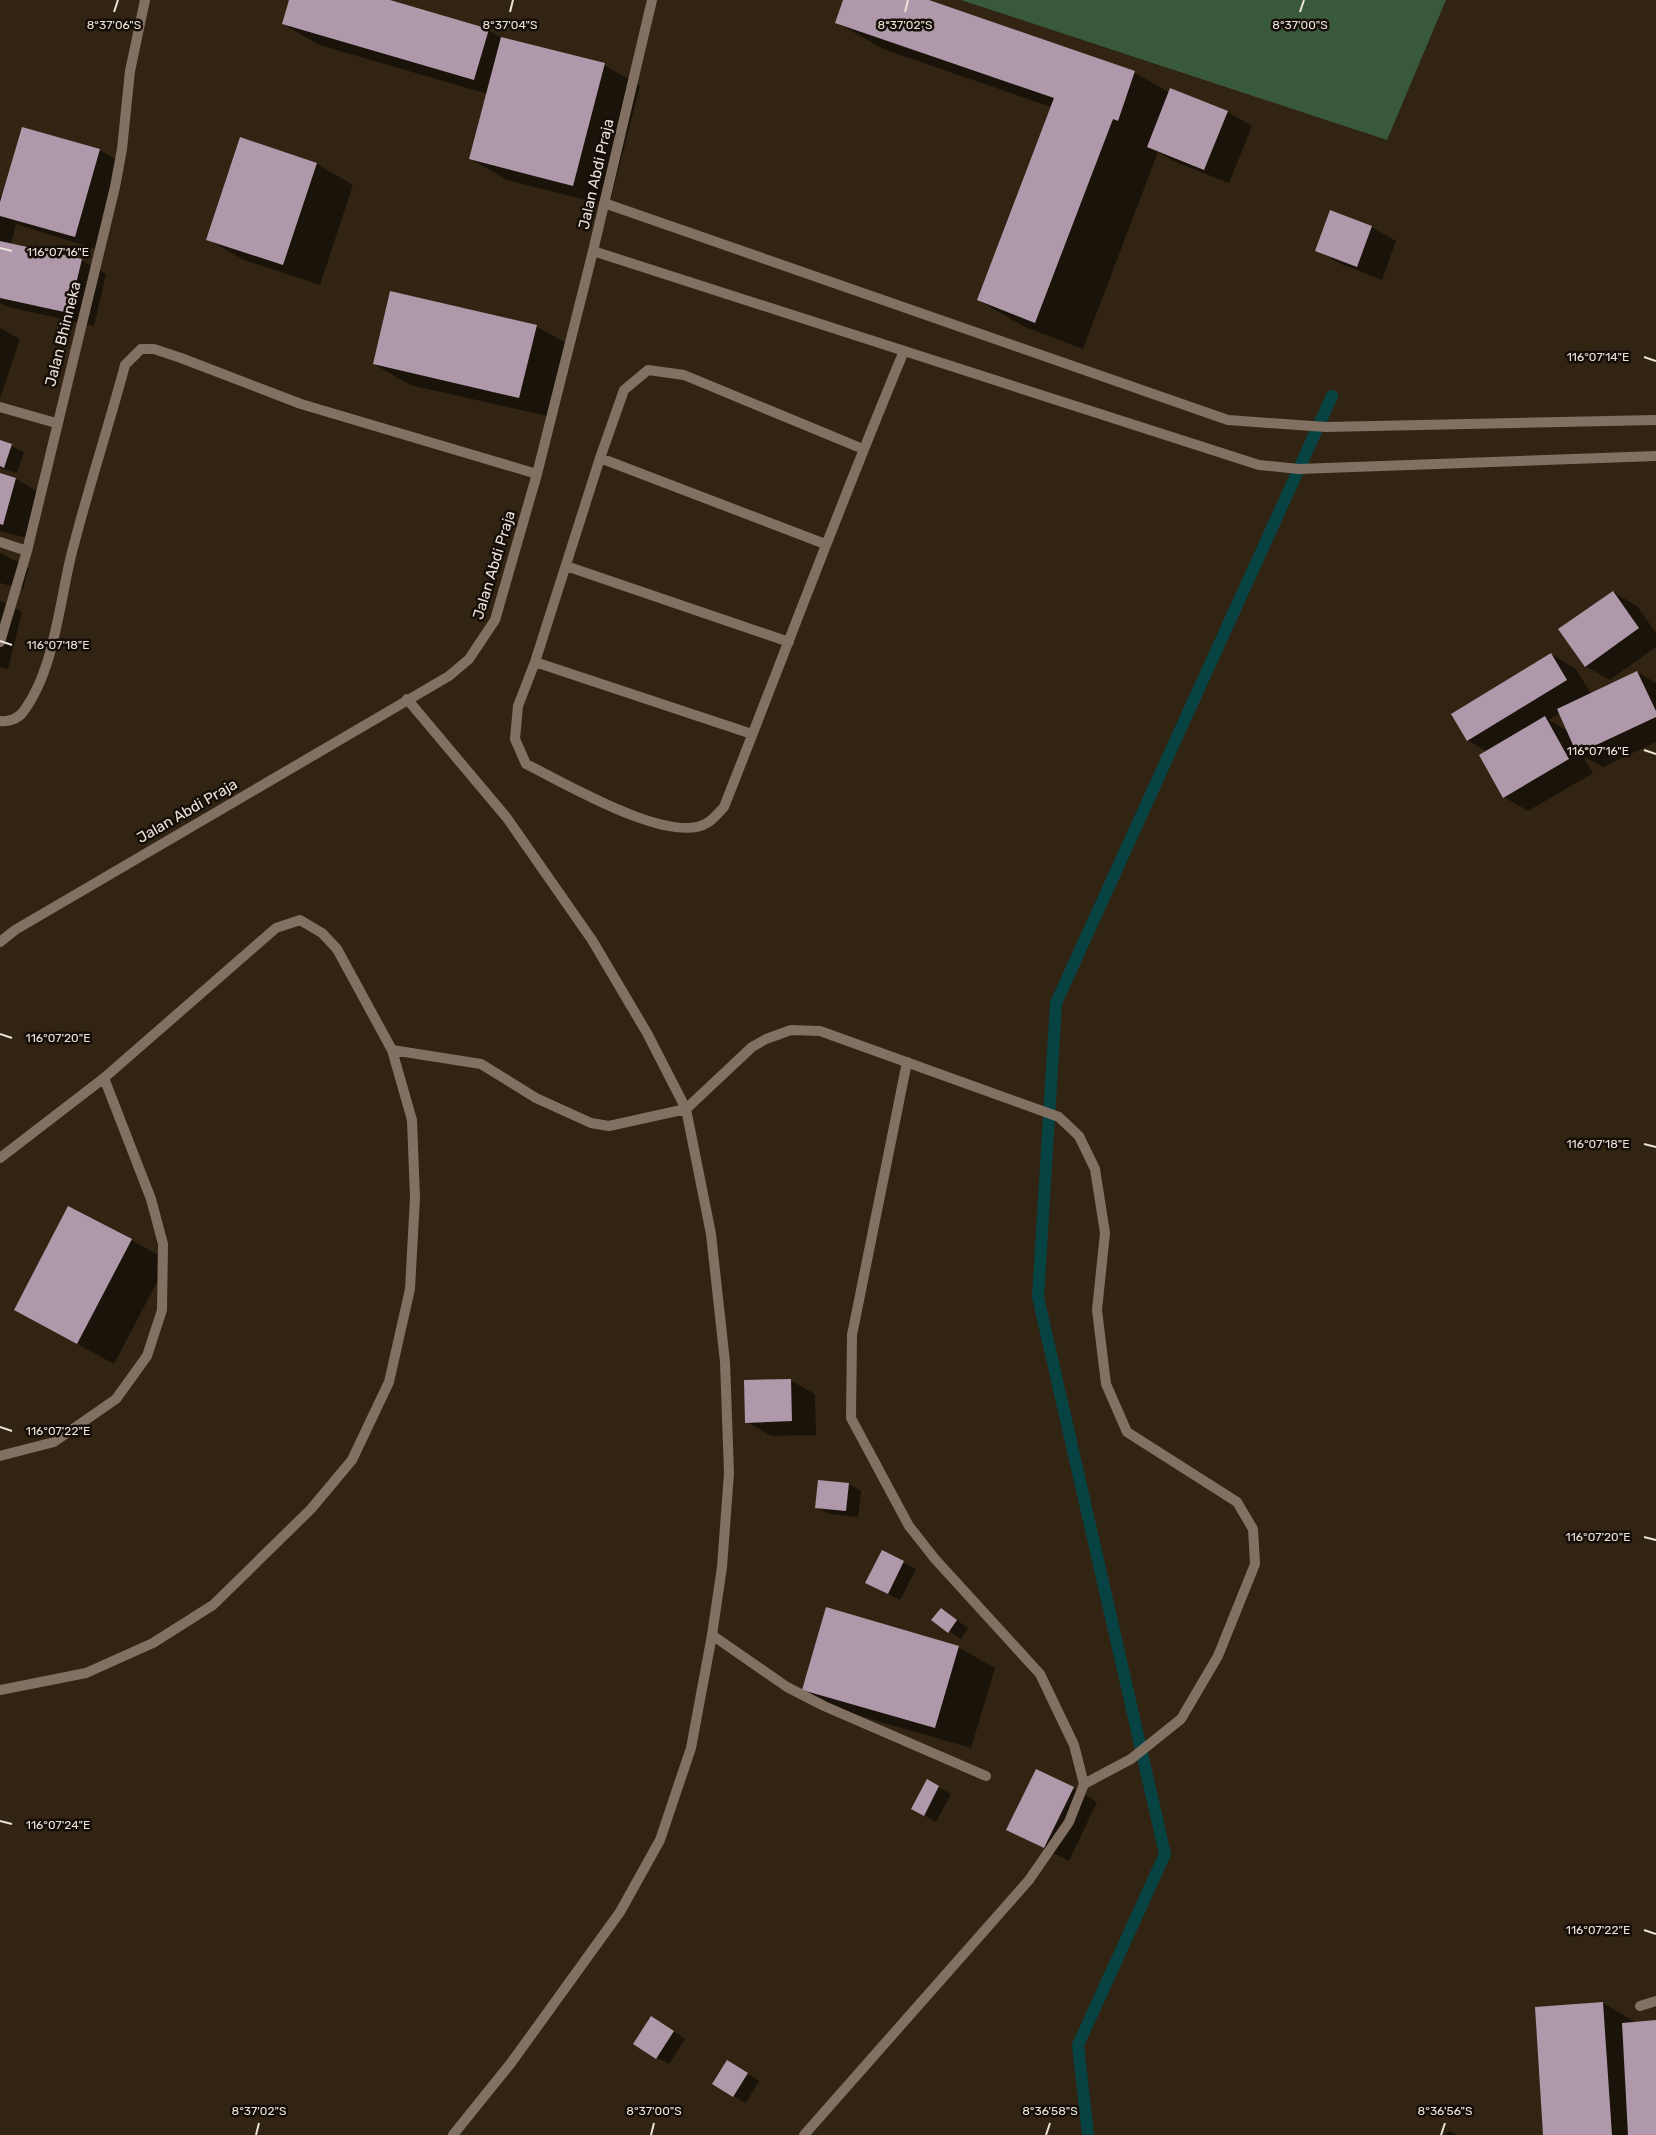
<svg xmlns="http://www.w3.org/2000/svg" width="1656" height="2135" font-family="Rubik,sans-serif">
<rect width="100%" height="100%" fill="#322413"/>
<!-- grass -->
<path fill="#39593d" d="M 961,0 L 1446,0 L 1387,140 Z"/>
<!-- shadow -->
<path fill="#0007" fill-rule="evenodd" d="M 290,0 L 385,0 L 488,30 L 503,39 L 604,65 L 640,86 L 609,206 L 507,180 L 471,159 L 488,94 L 319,45 L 283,24 Z
M 844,0 L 925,0 L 1134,72 L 1170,93 L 1171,89 L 1228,112 L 1252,126 L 1229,183 L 1173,161 L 1158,152 L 1083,349 L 1025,327 L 978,300 L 1051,107 L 883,49 L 836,22 Z
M 23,128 L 100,150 L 124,165 L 99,250 L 16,224 L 11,244 L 81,260 L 106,274 L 94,326 L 8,307 L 0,303 L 0,196 L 3,198 Z
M 241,139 L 317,164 L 353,185 L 320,285 L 244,260 L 207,239 Z
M 1331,212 L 1372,227 L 1396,241 L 1382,280 L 1341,264 L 1316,250 Z
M 536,326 L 573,347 L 556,418 L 410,385 L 374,364 Z
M 0,328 L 20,339 L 0,398 Z
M 0,441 L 24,452 L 17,473 L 0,468 Z
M 0,474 L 16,479 L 40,493 L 28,538 L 0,531 Z
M 0,553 L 29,568 L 23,589 L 0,583 Z
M 1613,592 L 1637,606 L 1656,633 L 1656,647 L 1610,680 L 1585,666 Z
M 0,600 L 22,612 L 8,669 L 0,667 Z
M 1551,654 L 1576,669 L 1591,694 L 1637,672 L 1656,683 L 1656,742 L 1603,767 L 1583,756 L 1593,773 L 1528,811 L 1504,797 L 1487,752 L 1467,740 ZM 1560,713 L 1568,731 L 1549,720 Z
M 132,1240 L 168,1261 L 114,1364 L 15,1310 Z
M 790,1380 L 815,1394 L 816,1435 L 771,1436 L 747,1422 Z
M 819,1481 L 849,1484 L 861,1491 L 858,1517 L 829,1514 L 817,1507 Z
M 883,1552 L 916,1569 L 900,1600 L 878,1589 Z
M 941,1609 L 968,1628 L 961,1639 L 933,1620 Z
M 958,1647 L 995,1668 L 971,1748 L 839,1710 L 803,1689 Z
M 927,1781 L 951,1794 L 936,1822 L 913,1809 Z
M 1073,1788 L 1097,1802 L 1069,1861 L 1008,1830 Z
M 1603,2003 L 1637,2023 L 1656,2022 L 1656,2135 L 1544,2135 Z
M 663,2024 L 685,2039 L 669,2064 L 657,2058 Z
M 739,2068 L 759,2081 L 746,2103 L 713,2084 Z
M 1449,2131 L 1457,2135 L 1443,2135 Z"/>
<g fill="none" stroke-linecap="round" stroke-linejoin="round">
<!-- stream -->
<path stroke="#084344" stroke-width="12" d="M 1088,2135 L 1078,2045 L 1165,1854 L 1038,1297 L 1056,1003 L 1332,396"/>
</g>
<!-- building -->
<path fill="#ae98a9" d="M 289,0 L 390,0 L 489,29 L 474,80 L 282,24 Z
M 843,0 L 929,0 L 1135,71 L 1118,121 L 1113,119 L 1035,323 L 977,300 L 1054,98 L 835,23 Z
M 501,37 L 605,63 L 573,186 L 469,159 Z
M 1170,88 L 1228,111 L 1204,170 L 1147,147 Z
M 22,127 L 100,149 L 75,237 L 0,216 L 0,202 Z
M 240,137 L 317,163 L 283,265 L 206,240 Z
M 1330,210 L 1372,226 L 1357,267 L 1315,251 Z
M 0,241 L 82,259 L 69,313 L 0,298 Z
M 390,291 L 537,325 L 519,398 L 373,364 Z
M 0,440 L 12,444 L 4,468 L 0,466 Z
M 0,473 L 16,478 L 3,525 L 0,524 Z
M 1613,591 L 1639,628 L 1585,667 L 1558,629 Z
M 1551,653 L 1567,680 L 1467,741 L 1451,714 Z
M 1637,671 L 1656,711 L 1656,717 L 1577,754 L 1557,709 Z
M 1545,716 L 1569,759 L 1503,798 L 1479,755 Z
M 68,1206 L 132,1239 L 77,1344 L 14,1310 Z
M 791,1379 L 792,1421 L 745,1423 L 744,1380 Z
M 818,1480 L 849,1483 L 846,1511 L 815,1508 Z
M 882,1550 L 904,1561 L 888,1594 L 865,1583 Z
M 826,1607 L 959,1646 L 935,1728 L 802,1690 Z
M 941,1608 L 957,1620 L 948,1633 L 931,1620 Z
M 1036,1769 L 1074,1787 L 1044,1848 L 1006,1830 Z
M 927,1779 L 939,1786 L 924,1816 L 911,1809 Z
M 1603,2002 L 1612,2135 L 1543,2135 L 1535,2007 Z
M 651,2016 L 674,2031 L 656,2059 L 633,2044 Z
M 1656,2020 L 1656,2135 L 1628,2135 L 1622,2023 Z
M 727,2060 L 748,2073 L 733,2097 L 712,2084 Z"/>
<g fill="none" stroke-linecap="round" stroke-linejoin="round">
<!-- service -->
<path stroke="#827062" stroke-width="10" d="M 863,449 L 684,375 L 648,370 L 624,390 L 600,458 L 535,662 L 518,706 L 515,739 L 526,764 C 563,782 670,846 707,823 C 713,820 719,812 724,807 C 784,655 841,502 904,351
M 600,458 L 825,544
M 566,566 L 789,642
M 535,662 L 752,734
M 407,699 L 507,818 L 592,940 L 647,1033 L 686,1109 L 711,1234 L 725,1362 L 729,1473 L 722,1567 L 712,1635 L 691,1748 L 660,1840 L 620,1912 L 511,2063 L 453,2135
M 392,1050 L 481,1064 L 536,1098 L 591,1123 L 609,1126 L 686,1109 L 752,1047 L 766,1039 L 791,1030 L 820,1031 L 1059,1117 L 1079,1136 L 1095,1169 L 1105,1233 L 1097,1310 L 1106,1384 L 1127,1432 L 1237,1502 L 1253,1529 L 1255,1564 L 1218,1656 L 1181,1719 L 1131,1759 L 1084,1784
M 0,1158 L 104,1078 L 276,928 L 300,920 L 322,933 L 337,949 L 392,1050 L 412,1120 L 415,1198 L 410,1289 L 389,1382 L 352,1460 L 311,1509 L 213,1605 L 153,1643 L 86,1673 L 0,1690
M 0,1456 L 54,1442 L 116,1399 L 147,1356 L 162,1310 L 163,1244 L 151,1199 L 104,1078
M 712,1635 L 787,1687 L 824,1706 L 986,1776
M 1640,2006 L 1656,2001"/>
<!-- minor -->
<path stroke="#827062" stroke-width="10" d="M 604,203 L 1228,420 L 1326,427 L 1656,420
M 593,251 L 1259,465 L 1299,469 L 1656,456
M 0,407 L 56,423
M 0,542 L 27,551
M 0,642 L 27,551 L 115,187 L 122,149 L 130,71 L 145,0
M 0,721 C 8,722 18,719 23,712 C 54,671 59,605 71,556 C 87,492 108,429 125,365 L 141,349 L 154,349 L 181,358 L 301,404 L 537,474
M 0,942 L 15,930 L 449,676 L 469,659 L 495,620 L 537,474 L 593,251 L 652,0
M 804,2135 L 1029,1880 L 1069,1822 L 1084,1784 L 1074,1745 L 1040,1674 L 935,1559 L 909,1526 L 851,1418 L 852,1335 L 907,1062"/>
</g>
<!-- ticks -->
<path fill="none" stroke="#ebe2d7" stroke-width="2" d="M 114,12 L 118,0M 510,12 L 513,0M 905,12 L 908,0M 1300,12 L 1304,0M 0,248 L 12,251M 1644,357 L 1656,361M 0,641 L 12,645M 1644,750 L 1656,754M 0,1034 L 12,1038M 1644,1144 L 1656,1147M 0,1427 L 12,1431M 1644,1537 L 1656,1540M 0,1821 L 12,1824M 1644,1930 L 1656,1934M 256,2135 L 259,2123M 651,2135 L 654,2123M 1046,2135 L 1050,2123M 1441,2135 L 1445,2123"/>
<g text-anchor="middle" stroke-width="5" stroke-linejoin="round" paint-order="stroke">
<!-- street labels -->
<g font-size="15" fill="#ebe2d7" stroke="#150e08">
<text transform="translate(596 174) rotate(-77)" y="5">Jalan Abdi Praja</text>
<text transform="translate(63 334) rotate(-76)" y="5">Jalan Bhinneka</text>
<text transform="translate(494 565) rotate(-73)" y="5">Jalan Abdi Praja</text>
<text transform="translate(187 811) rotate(-30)" y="5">Jalan Abdi Praja</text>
</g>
</g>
<g font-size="12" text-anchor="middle" fill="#ebe2d7" stroke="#150e08" stroke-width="5" stroke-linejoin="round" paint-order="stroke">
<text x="114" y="29">8°37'06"S</text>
<text x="510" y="29">8°37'04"S</text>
<text x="905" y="29">8°37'02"S</text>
<text x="1300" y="29">8°37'00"S</text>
<text x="58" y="256">116°07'16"E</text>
<text x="1598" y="361">116°07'14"E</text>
<text x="58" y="649">116°07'18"E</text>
<text x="1598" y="755">116°07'16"E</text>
<text x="58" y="1042">116°07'20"E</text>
<text x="1598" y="1148">116°07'18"E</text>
<text x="58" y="1435">116°07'22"E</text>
<text x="1598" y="1541">116°07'20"E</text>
<text x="58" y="1829">116°07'24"E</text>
<text x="1598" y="1934">116°07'22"E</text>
<text x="259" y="2115">8°37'02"S</text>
<text x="654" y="2115">8°37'00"S</text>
<text x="1050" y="2115">8°36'58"S</text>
<text x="1445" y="2115">8°36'56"S</text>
</g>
</svg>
